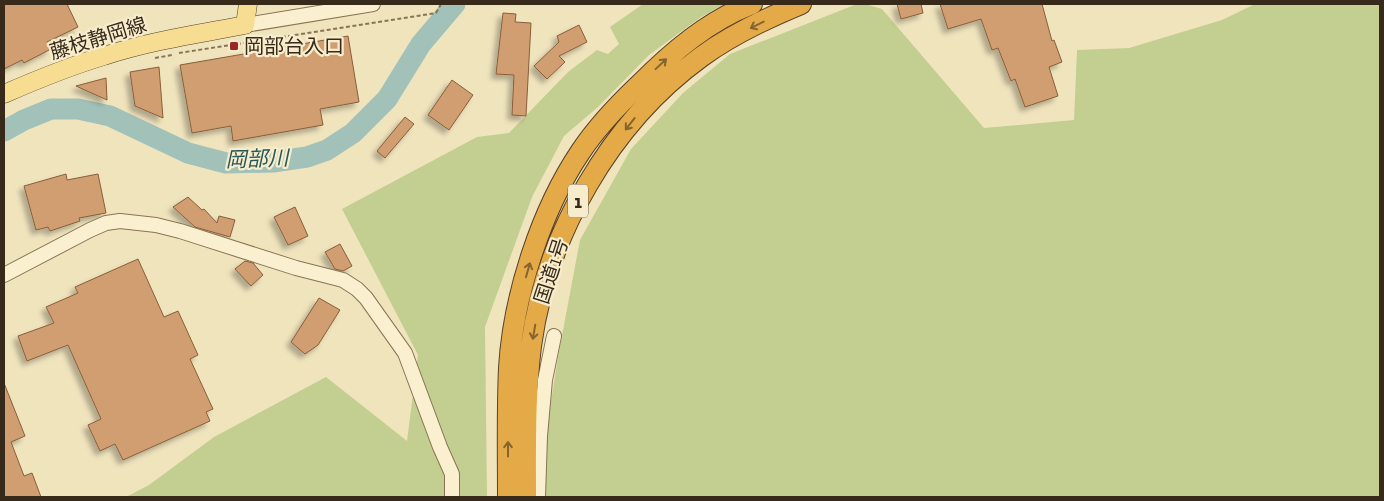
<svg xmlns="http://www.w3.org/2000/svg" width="1384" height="501" font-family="'Zilla Slab','Noto Sans JP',serif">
<defs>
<filter id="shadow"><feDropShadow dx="-4.5" dy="4.5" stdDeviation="2.5" flood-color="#0004"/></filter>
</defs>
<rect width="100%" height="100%" fill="#f0e4bd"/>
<!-- green -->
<path fill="#c3ce91" d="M 643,4 L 725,4 L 701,17 L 649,55 L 598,107 L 564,136 L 532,197 L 485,327 L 487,497 L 126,497 L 149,485 L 214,437 L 326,377 L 407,441 L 418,355 L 342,209 L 477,137 L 509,133 L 568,72 L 597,50 L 608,54 L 619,44 L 610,27 Z
M 857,4 L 865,4 L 882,9 L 984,128 L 1074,120 L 1077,50 L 1129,48 L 1222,20 L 1255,4 L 1380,4 L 1380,497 L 541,497 L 538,485 L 558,357 L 580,240 L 631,149 L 683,93 L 730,54 Z"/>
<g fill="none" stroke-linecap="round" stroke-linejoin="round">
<!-- river -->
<path stroke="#a1c1b9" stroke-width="21" d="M 4,131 L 24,120 L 51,109 L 78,109 L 110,116 L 188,153 L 226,163 L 273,162 L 307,157 L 327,150 L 353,133 L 387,99 L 421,44 L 455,4"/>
</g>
<!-- building -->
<path fill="#d09e70" stroke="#885e3a" filter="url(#shadow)" d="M 4,4 L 67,4 L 78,27 L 47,42 L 51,49 L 24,63 L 22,60 L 4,69 Z
M 897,4 L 921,4 L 923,13 L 901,19 Z
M 940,4 L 1042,4 L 1052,41 L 1054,40 L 1062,62 L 1049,67 L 1058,96 L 1025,107 L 1015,79 L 1011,81 L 998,48 L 992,50 L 981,19 L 948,29 Z
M 503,13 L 516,14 L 515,22 L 531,23 L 526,116 L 512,115 L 514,75 L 496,74 Z
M 579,25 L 587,42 L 559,56 L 565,62 L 547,79 L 534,66 L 559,42 L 557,36 Z
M 348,36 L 359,102 L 320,109 L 323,125 L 233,141 L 231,126 L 192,133 L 180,65 Z
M 159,67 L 163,118 L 135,106 L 130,72 Z
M 106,78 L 107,100 L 76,86 Z
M 452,80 L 473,95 L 449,130 L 428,115 Z
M 405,117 L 414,124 L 385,158 L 377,151 Z
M 66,174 L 67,180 L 98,174 L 106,213 L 79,218 L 80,221 L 50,231 L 48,227 L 36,230 L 24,186 Z
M 188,197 L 202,210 L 204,209 L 217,223 L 219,216 L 235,220 L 230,237 L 195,227 L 173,207 Z
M 295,207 L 308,236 L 288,245 L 274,217 Z
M 340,244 L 352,266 L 343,271 L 335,269 L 325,252 Z
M 138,259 L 164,317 L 178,311 L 198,355 L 190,359 L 213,409 L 206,412 L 210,421 L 123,460 L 115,444 L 100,451 L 88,425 L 101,419 L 68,345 L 27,361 L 18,336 L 54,323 L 46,307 L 78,293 L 75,287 Z
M 245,261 L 253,263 L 263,275 L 251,286 L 235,269 Z
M 319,298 L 340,310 L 318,345 L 305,354 L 291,342 Z
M 4,383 L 25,436 L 11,442 L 24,476 L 32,473 L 41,497 L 4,497 Z"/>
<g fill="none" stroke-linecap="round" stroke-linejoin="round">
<defs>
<path id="minor" d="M 245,25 L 373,4
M 4,275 L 90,230 L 106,223 L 120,221 L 156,225 L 180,231 L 296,268 L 343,280 L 357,289 L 366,298 L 405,353 L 440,447 L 452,474 L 452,497
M 538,497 L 540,436 L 545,380 L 554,336"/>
<path id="major" d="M 4,94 C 36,80 70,66 104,56 C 150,41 198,34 245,25 L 248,4"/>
<path id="highway" d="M 508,497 C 508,454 507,411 509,368 C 513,297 541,210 581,151 C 597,127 618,105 639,85 C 672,52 708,21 752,4
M 526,497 C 526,447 525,396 531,346 C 546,235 610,123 701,57 C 731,35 767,18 801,4"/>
</defs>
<!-- minor casing -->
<use href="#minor" stroke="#887455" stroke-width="16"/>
<!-- major casing -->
<use href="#major" stroke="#55412a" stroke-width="19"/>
<!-- highway casing -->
<use href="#highway" stroke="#55412a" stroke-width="22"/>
<!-- path -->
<path stroke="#887455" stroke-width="2" stroke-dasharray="4 2.5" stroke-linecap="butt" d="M 179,53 L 436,13 L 441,4
M 155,58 L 172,55"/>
<!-- minor -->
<use href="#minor" stroke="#faf0d0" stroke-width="14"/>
<!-- major -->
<use href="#major" stroke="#f6dd91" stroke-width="18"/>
<!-- highway -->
<use href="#highway" stroke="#e5aa48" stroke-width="20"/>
</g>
<!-- one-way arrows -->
<defs><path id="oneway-shaft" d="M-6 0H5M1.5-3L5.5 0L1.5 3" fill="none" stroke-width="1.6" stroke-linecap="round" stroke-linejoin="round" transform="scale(1.25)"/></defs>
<g stroke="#85642f">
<use href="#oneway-shaft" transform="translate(757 25) rotate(153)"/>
<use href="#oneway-shaft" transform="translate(661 64) rotate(-43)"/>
<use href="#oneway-shaft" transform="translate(630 124) rotate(128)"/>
<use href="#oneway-shaft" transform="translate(528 270) rotate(-74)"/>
<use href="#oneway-shaft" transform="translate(534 332) rotate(100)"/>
<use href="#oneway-shaft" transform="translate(508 449) rotate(-90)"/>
</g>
<!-- markers -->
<rect fill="#9a2923" stroke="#f7edcd" stroke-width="2" x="229" y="41" width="10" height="10" rx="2.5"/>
<g text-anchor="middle" stroke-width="4.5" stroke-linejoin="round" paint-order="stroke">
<!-- shield labels -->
<rect fill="#f7edcd" stroke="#716450" stroke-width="1" x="568" y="184.5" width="20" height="33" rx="4"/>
<g font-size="19" font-weight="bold" fill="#372a1b">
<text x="578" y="208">1</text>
</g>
<!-- street labels -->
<g font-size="20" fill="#372a1b" stroke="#f7edcd">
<text transform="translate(98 38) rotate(-17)" y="7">藤枝静岡線</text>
<text transform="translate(551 271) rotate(-72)" y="7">国道1号</text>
</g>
<!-- poi labels -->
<g font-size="20" fill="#372a1b" stroke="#f7edcd" text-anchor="start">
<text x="244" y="53">岡部台入口</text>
</g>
<!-- water labels -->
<g font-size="21" font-style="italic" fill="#295757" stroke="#f7edcd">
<text transform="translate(257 159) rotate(-2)" y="7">岡部川</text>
</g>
</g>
<!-- border -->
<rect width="1384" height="501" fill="none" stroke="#372a1b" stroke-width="10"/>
</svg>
